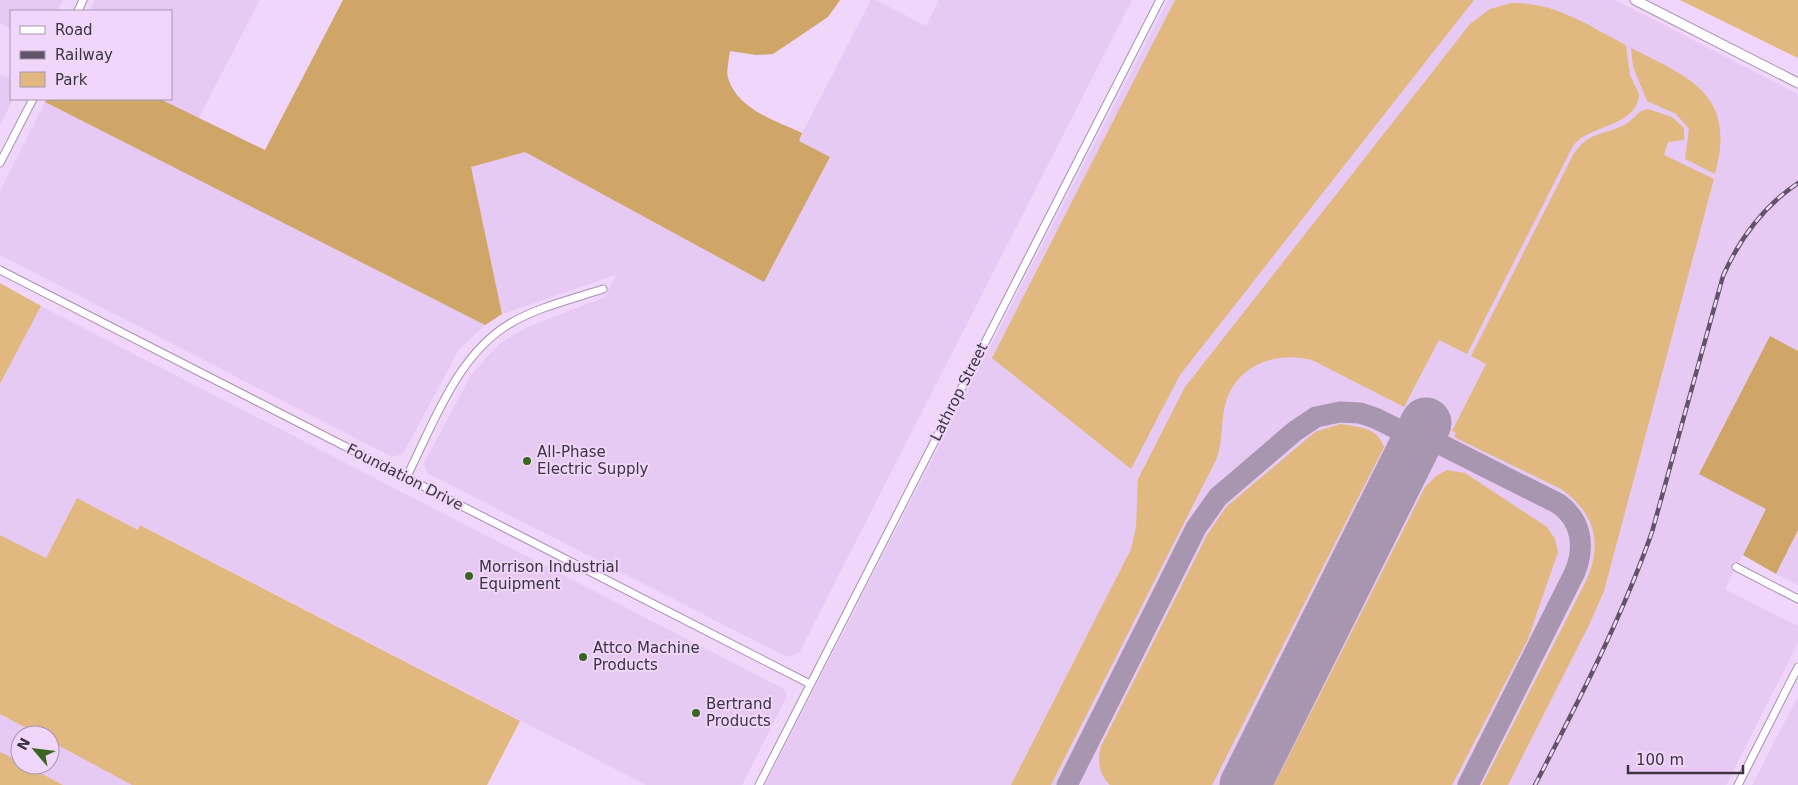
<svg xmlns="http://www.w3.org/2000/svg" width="1798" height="785" font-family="'DejaVu Sans',sans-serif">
<rect width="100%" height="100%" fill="#efd6fa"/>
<!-- built -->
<path fill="#e7caf4" d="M 0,0 L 63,0 L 57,11 L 11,11 L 11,29 L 0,23 Z
M 95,0 L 260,0 L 198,119 L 160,99 L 171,99 L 171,11 L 89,11 Z
M 871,0 L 876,0 L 926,26 L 939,0 L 1132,0 L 799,653 L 787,657 L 427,473 L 424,463 L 471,375 L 499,344 L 527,327 L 605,297 L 616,275 L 502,314 L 470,167 L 525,152 L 764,282 L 830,157 L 798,141 Z
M 1168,0 L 1615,0 L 1798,94 L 1798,351 L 1770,336 L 1766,509 L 1725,589 L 1798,626 L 1798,643 L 1726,785 L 765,785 Z
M 0,74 L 11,79 L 11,99 L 13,99 L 0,125 Z
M 45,102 L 485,325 L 458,351 L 403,454 L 392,457 L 0,255 L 0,191 Z
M 41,306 L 784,689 L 787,696 L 742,785 L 646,785 L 141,525 L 138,530 L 77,498 L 46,558 L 0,535 L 0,384 Z
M 1798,530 L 1798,585 L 1776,574 Z
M 1798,696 L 1798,785 L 1752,785 Z
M 0,714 L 39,735 L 20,735 L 20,765 L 50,765 L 50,741 L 132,785 L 0,785 Z"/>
<!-- green -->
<path fill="#e1b980" d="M 1175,0 L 1474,0 L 1180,375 L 1131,469 L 992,358 Z
M 1680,0 L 1798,0 L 1798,58 Z
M 1511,3 C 1556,2 1587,25 1626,45 L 1630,75 L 1639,94 C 1638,127 1590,124 1573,146 L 1467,354 L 1439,340 L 1404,407 L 1314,361 C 1279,350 1237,364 1226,402 C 1220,421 1224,441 1216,460 L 1051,785 L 1011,785 L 1131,549 L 1136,527 L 1138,479 L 1185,387 L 1470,24 L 1490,9 Z
M 1631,48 C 1691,78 1737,95 1715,174 L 1685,159 L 1689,129 L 1676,114 L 1647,101 L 1633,67 Z
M 1648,109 L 1672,117 L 1684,128 L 1684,140 L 1668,142 L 1664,155 L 1714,179 L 1604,591 L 1590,623 L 1508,785 L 1482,785 L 1586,581 C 1603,543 1595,513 1561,489 L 1454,437 L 1456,433 L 1452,431 L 1486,364 L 1471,356 L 1573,155 C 1589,130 1604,136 1626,124 C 1635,118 1637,111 1648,109 Z
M 0,283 L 41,306 L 0,384 Z
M 1340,424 C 1358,427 1378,427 1384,447 L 1212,785 L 1110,785 C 1099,775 1097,760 1101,746 L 1207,535 L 1226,507 L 1315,432 Z
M 1447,470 L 1465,473 L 1547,527 L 1555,539 L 1558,552 L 1528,639 L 1452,785 L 1274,785 L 1425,487 L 1436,476 Z
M 77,498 L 138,530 L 140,525 L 520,721 L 487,785 L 132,785 L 50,741 L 50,735 L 39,735 L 0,714 L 0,535 L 46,558 Z
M 0,752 L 20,762 L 20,765 L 25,765 L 63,785 L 0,785 Z"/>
<!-- forest -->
<path fill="#cfa568" d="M 343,0 L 840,0 L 828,17 L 773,54 L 756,55 L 730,51 C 729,59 726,71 728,78 C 737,109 776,121 802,133 L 799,141 L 830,157 L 764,282 L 525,152 L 471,167 L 502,314 L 485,325 L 45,102 L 47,99 L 160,99 L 265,150 Z
M 1770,336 L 1798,351 L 1798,530 L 1776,574 L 1743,555 L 1766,509 L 1699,474 Z"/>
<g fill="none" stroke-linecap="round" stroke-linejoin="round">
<!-- taxiway -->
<path stroke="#a895b0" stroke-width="21" d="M 1420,434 L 1559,504 C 1582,521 1585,547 1575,572 L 1468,785
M 1067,785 L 1196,528 L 1218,497 L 1295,431 L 1316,417 L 1340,412 L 1360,413 L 1375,418 L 1418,439"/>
<!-- runway -->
<path stroke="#a895b0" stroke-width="51" d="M 1245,785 L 1426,423"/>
<defs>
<path id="minor" d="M 78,11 L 83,0
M 0,163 L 33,99
M 0,270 L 810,684
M 406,478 C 433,425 457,354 511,323 C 538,307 573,299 603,289
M 1736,567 L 1798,599
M 759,785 L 1160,0
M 1738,785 L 1798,667"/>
<path id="tertiary" d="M 1635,0 L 1798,83"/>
</defs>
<!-- minor casing -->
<use href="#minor" stroke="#a890b2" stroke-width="9"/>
<!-- tertiary casing -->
<use href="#tertiary" stroke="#a890b2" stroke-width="11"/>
<!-- minor -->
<use href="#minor" stroke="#fff" stroke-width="7"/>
<!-- tertiary -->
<use href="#tertiary" stroke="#fff" stroke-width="9"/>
<defs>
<path id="rail" d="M 1535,785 C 1578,702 1621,620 1652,532 L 1723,276 C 1740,238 1764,206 1798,183"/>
</defs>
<!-- rail casing -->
<use href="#rail" stroke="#615466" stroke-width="4.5"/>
<!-- rail -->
<use href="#rail" stroke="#efd6fa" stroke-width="2.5" stroke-dasharray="8" stroke-linecap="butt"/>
</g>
<!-- markers -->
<g fill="#3c6522" stroke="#efd6fa" stroke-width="2">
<circle cx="527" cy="461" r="5"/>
<circle cx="469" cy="576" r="5"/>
<circle cx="583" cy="657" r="5"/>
<circle cx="696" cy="713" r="5"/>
</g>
<g text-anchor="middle" stroke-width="4" stroke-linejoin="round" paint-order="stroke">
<!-- street labels -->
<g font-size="15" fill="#3d3341" stroke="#efd6fa">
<text transform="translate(959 392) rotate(-63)" y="5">Lathrop Street</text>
<text transform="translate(405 477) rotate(27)" y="5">Foundation Drive</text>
</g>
<!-- poi labels -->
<g font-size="15" fill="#3d3341" stroke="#efd6fa" text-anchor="start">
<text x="537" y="457">All-Phase<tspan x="537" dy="17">Electric Supply</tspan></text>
<text x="479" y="572">Morrison Industrial<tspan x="479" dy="17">Equipment</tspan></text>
<text x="593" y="653">Attco Machine<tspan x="593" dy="17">Products</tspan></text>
<text x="706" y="709">Bertrand<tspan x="706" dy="17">Products</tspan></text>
</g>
</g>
<!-- legend -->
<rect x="10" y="10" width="162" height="90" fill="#efd6fa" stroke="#a895b0"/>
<rect x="20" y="26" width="25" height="8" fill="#ffffff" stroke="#a895b0"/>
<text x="55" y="35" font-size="15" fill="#3d3341">Road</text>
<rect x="20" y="51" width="25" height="8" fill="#615466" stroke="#a895b0"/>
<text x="55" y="60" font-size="15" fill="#3d3341">Railway</text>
<rect x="20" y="72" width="25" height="15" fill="#e1b980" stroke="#a895b0"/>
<text x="55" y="85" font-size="15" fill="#3d3341">Park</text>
<!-- north arrow -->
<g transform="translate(35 750) rotate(298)"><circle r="24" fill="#efd6fa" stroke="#a895b0"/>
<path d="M0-4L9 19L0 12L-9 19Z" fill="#3c6522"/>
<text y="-8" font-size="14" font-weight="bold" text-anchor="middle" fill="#3d3341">N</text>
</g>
<!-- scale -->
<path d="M1628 765v8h115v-8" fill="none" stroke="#3d3341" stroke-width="2.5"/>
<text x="1636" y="765" font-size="15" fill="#3d3341" stroke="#efd6fa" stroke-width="4" paint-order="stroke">100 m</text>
</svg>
